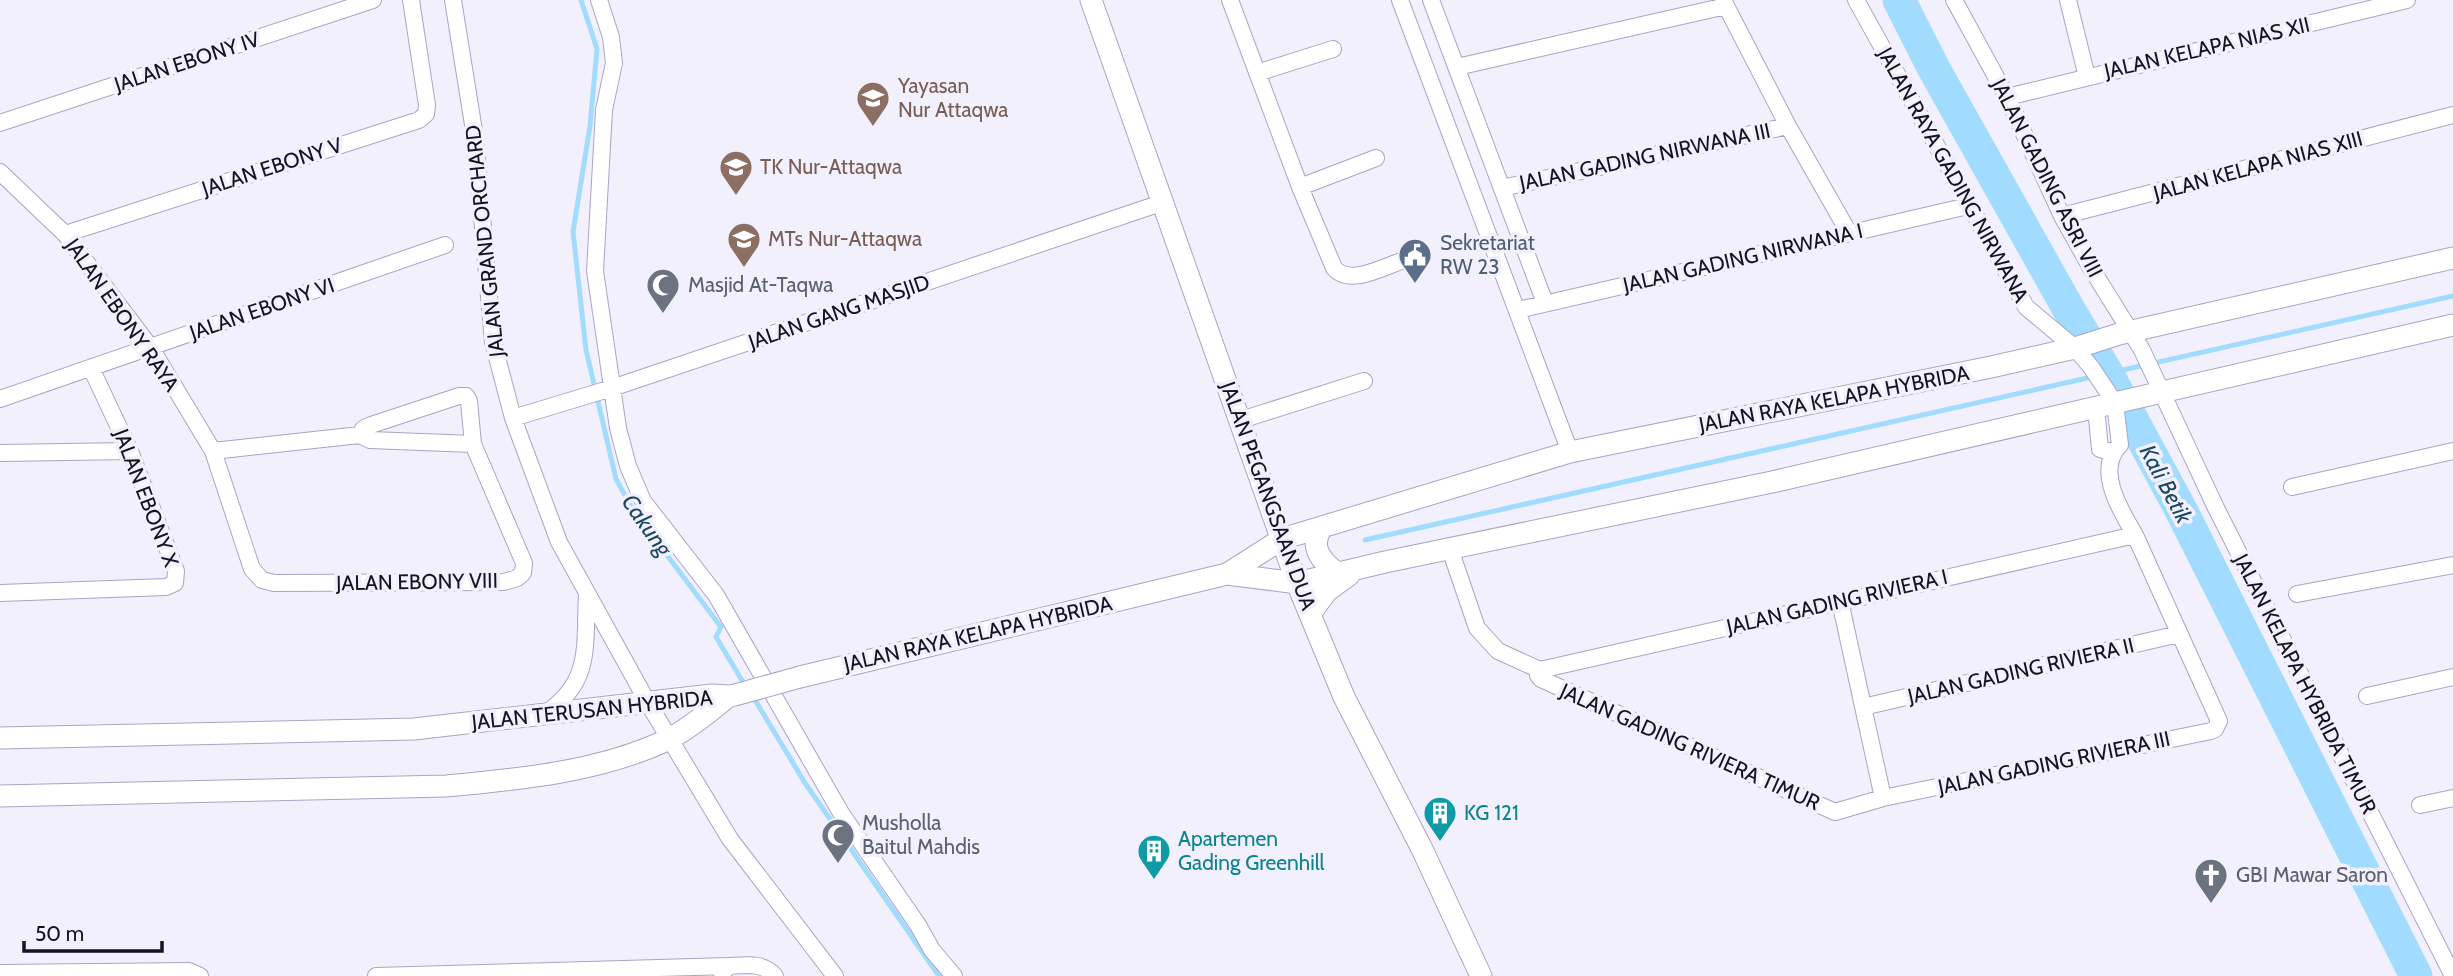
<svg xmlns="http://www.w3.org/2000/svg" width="2453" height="976" font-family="Cabin,sans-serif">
<rect width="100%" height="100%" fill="#f2f0fd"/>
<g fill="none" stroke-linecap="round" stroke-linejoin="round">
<!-- stream -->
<path stroke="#a1dcfe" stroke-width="5" d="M 581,0 L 597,49 L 590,126 L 573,232 L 586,350 L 616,479 L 633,510 L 721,627 L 716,637 L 746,687
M 1365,540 L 2453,296
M 752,695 L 805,783 L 939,976"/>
<!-- river -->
<path stroke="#a1dcfe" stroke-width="33" d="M 1899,0 L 1934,69 L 2068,308 L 2107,373 L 2181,510 L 2416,976"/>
<defs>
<path id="street" d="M 453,0 L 475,137 L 493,342 L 513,418 L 559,542 L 648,703 L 730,839 L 835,976
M 599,0 L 611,37 L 614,63 L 604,110 L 595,271 L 618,428 L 628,466 L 643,501 L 716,595 L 841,813 L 918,925 L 932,950 L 954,976
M 1230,0 L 1300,187 L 1334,268 C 1350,287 1385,266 1404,260
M 1400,0 L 1570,452
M 1431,0 L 1545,303
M 1723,0 L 1788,126 L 1849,233
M 1954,0 L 2007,97 L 2062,216 L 2091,268 L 2142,350 L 2216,508 L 2453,976
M 2068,0 L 2087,77
M 1457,67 L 1726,6
M 1257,73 L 1333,49
M 2007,97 L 2407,0
M 0,123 L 373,0
M 0,172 L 65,234 L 151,348 L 213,451 L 252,569 L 262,580 L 274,583 L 504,582 L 517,578 L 523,573 L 524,563 L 473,444 L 469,401 L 466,396 L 459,396 L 371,425 L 363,429 L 360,435
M 1300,187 L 1376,158
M 1502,188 L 1788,126
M 2062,216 L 2453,115
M 65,234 L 419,120 L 426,114 L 427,105 L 411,0
M 1518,310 L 1968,206
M 0,399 L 445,245
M 2096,408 L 2100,449 L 2112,452
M 513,418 L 612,388 L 1164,202
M 1241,420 L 1364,381
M 213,451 L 360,435 L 370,440 L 473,444
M 0,453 L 130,451
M 2292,487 L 2453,451
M 1450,549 L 1477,628 L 1498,651 L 1540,670
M 0,593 L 166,587 L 175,583 L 176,571 L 130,451 L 91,368
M 2297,594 L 2453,565
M 1840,601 L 1883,798
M 1540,670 L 1538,675 L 1541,679 L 1835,812 L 1883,798 L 2211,731 L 2215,729 L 2219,721 L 2135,535 C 2120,510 2095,469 2120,445 L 2115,403 L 2091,367 L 2075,348 L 2026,307 L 1856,0
M 1540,670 L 2135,535
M 2367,696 L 2453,677
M 1863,707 L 2179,634
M 546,713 C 593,681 584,644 587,595
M 2420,805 L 2453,798
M 0,973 L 189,971 L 200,976
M 722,973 L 729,966 C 747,965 763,962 775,976
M 376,976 L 729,966"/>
<path id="secondary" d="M 1091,0 L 1297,583 L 1344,697 L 1422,849 L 1481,976
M 1321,529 C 1309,547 1322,562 1337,573
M 1227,574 L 1297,583 L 1385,562 L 1772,482 L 2453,325
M 1310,614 L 1327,591 L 1349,575
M 800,677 L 1227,574 L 1282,539 L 1570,452 L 1991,367 L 2075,348 L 2119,334 L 2453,258
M 0,738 L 414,729 L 712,695 L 729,696
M 0,796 L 446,786 C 521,779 599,772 667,740 C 689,729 710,711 729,696 L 735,695"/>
</defs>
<!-- street casing -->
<use href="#street" stroke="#a9a4c4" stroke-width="18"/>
<!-- secondary casing -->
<use href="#secondary" stroke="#a9a4c4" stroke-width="23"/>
<!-- street -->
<use href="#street" stroke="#fff" stroke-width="16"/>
<!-- secondary -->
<use href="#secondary" stroke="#fff" stroke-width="21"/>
<defs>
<path id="secondary-bridge" d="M 735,695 L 800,677"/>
</defs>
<!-- secondary-bridge casing -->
<use href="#secondary-bridge" stroke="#a9a4c4" stroke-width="23" stroke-linecap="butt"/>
<!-- secondary-bridge -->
<use href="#secondary-bridge" stroke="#fff" stroke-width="21"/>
</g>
<!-- icons -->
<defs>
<symbol id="school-pin" viewBox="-11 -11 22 30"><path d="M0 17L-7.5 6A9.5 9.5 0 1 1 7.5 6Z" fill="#8d6e63" stroke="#f2f0fd"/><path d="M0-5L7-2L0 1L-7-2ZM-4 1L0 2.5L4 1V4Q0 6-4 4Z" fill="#fff"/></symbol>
<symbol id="civic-pin" viewBox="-11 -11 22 30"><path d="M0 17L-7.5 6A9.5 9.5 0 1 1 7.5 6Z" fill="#5c6f8a" stroke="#f2f0fd"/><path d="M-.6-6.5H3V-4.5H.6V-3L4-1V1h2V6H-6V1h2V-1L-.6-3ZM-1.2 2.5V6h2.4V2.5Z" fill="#fff"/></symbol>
<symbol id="mosque-pin" viewBox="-11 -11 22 30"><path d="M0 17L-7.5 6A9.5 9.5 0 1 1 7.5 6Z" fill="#6b7280" stroke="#f2f0fd"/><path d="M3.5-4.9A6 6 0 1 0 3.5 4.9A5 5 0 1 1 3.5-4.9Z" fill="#fff"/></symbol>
<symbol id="building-pin" viewBox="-11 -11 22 30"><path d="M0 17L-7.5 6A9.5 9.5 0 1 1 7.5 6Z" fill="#0f9aa8" stroke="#f2f0fd"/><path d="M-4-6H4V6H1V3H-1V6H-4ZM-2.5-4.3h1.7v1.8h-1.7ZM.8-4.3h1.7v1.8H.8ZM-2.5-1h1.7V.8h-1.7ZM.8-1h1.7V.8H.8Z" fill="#fff"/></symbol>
<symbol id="church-pin" viewBox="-11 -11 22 30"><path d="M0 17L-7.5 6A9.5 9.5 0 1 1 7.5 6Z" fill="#6b7280" stroke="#f2f0fd"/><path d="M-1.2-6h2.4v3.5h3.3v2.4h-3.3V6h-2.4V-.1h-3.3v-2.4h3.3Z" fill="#fff"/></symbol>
</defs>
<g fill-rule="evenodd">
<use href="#school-pin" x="854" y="79" width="38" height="52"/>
<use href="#school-pin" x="717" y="148" width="38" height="52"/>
<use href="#school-pin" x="725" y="220" width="38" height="52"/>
<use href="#civic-pin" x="1396" y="236" width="38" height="52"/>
<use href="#mosque-pin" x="644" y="266" width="38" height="52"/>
<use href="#building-pin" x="1421" y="794" width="38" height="52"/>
<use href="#mosque-pin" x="819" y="816" width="38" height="52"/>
<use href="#building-pin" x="1135" y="832" width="38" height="52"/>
<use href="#church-pin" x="2192" y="856" width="38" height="52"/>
</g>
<g text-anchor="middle" stroke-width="7" stroke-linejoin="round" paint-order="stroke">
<!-- street labels -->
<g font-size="21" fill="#15131f" stroke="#f2f0fd">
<text transform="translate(2207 48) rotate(-13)" y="7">JALAN KELAPA NIAS XII</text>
<text transform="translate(187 62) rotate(-18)" y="7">JALAN EBONY IV</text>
<text transform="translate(1645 157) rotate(-12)" y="7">JALAN GADING NIRWANA III</text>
<text transform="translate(2258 166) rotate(-15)" y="7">JALAN KELAPA NIAS XIII</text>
<text transform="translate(272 167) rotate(-18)" y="7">JALAN EBONY V</text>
<text transform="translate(1953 175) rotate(61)" y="7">JALAN RAYA GADING NIRWANA</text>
<text transform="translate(2047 178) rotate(63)" y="7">JALAN GADING ASRI VIII</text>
<text transform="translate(485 241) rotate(-96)" y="7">JALAN GRAND ORCHARD</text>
<text transform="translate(1743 258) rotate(-13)" y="7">JALAN GADING NIRWANA I</text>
<text transform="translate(262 309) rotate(-19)" y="7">JALAN EBONY VI</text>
<text transform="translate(839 312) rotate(-19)" y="7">JALAN GANG MASJID</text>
<text transform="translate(122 315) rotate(55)" y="7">JALAN EBONY RAYA</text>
<text transform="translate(1834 399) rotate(-11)" y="7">JALAN RAYA KELAPA HYBRIDA</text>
<text transform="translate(1268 496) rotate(70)" y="7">JALAN PEGANGSAAN DUA</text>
<text transform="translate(146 498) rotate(69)" y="7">JALAN EBONY X</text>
<text transform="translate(417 582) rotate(-1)" y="7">JALAN EBONY VIII</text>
<text transform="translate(1837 602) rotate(-13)" y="7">JALAN GADING RIVIERA I</text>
<text transform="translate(978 634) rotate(-13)" y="7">JALAN RAYA KELAPA HYBRIDA</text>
<text transform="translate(2021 671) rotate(-13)" y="7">JALAN GADING RIVIERA II</text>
<text transform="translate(2305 684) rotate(63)" y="7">JALAN KELAPA HYBRIDA TIMUR</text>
<text transform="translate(592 710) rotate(-6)" y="7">JALAN TERUSAN HYBRIDA</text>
<text transform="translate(1690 747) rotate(24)" y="7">JALAN GADING RIVIERA TIMUR</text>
<text transform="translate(2054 763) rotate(-12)" y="7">JALAN GADING RIVIERA III</text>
</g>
<!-- education labels -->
<g font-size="21" fill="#785e54" stroke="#f2f0fd" text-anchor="start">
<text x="898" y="93">Yayasan<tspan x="898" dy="24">Nur Attaqwa</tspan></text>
<text x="760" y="174">TK Nur-Attaqwa</text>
<text x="768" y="246">MTs Nur-Attaqwa</text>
</g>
<!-- service labels -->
<g font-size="21" fill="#4e5e75" stroke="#f2f0fd" text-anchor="start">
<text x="1440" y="250">Sekretariat<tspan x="1440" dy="24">RW 23</tspan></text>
</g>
<!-- worship labels -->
<g font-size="21" fill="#5b616d" stroke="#f2f0fd" text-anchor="start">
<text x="688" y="292">Masjid At-Taqwa</text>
<text x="862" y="830">Musholla<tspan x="862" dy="24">Baitul Mahdis</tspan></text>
<text x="2236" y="882">GBI Mawar Saron</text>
</g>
<!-- culture labels -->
<g font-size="21" fill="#0d838f" stroke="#f2f0fd" text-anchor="start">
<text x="1464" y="820">KG 121</text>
<text x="1178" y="846">Apartemen<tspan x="1178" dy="24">Gading Greenhill</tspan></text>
</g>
<!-- water labels -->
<g font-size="23" font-style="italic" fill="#1a485f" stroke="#f2f0fd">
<text transform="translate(2166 484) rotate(62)" y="8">Kali Betik</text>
<text transform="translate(647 525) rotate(55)" y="8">Cakung</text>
</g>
</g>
<!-- scale -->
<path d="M24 941v10h138v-10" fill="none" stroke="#15131f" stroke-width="3.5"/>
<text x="35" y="941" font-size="21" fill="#15131f" stroke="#f2f0fd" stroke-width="5" paint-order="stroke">50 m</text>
</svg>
